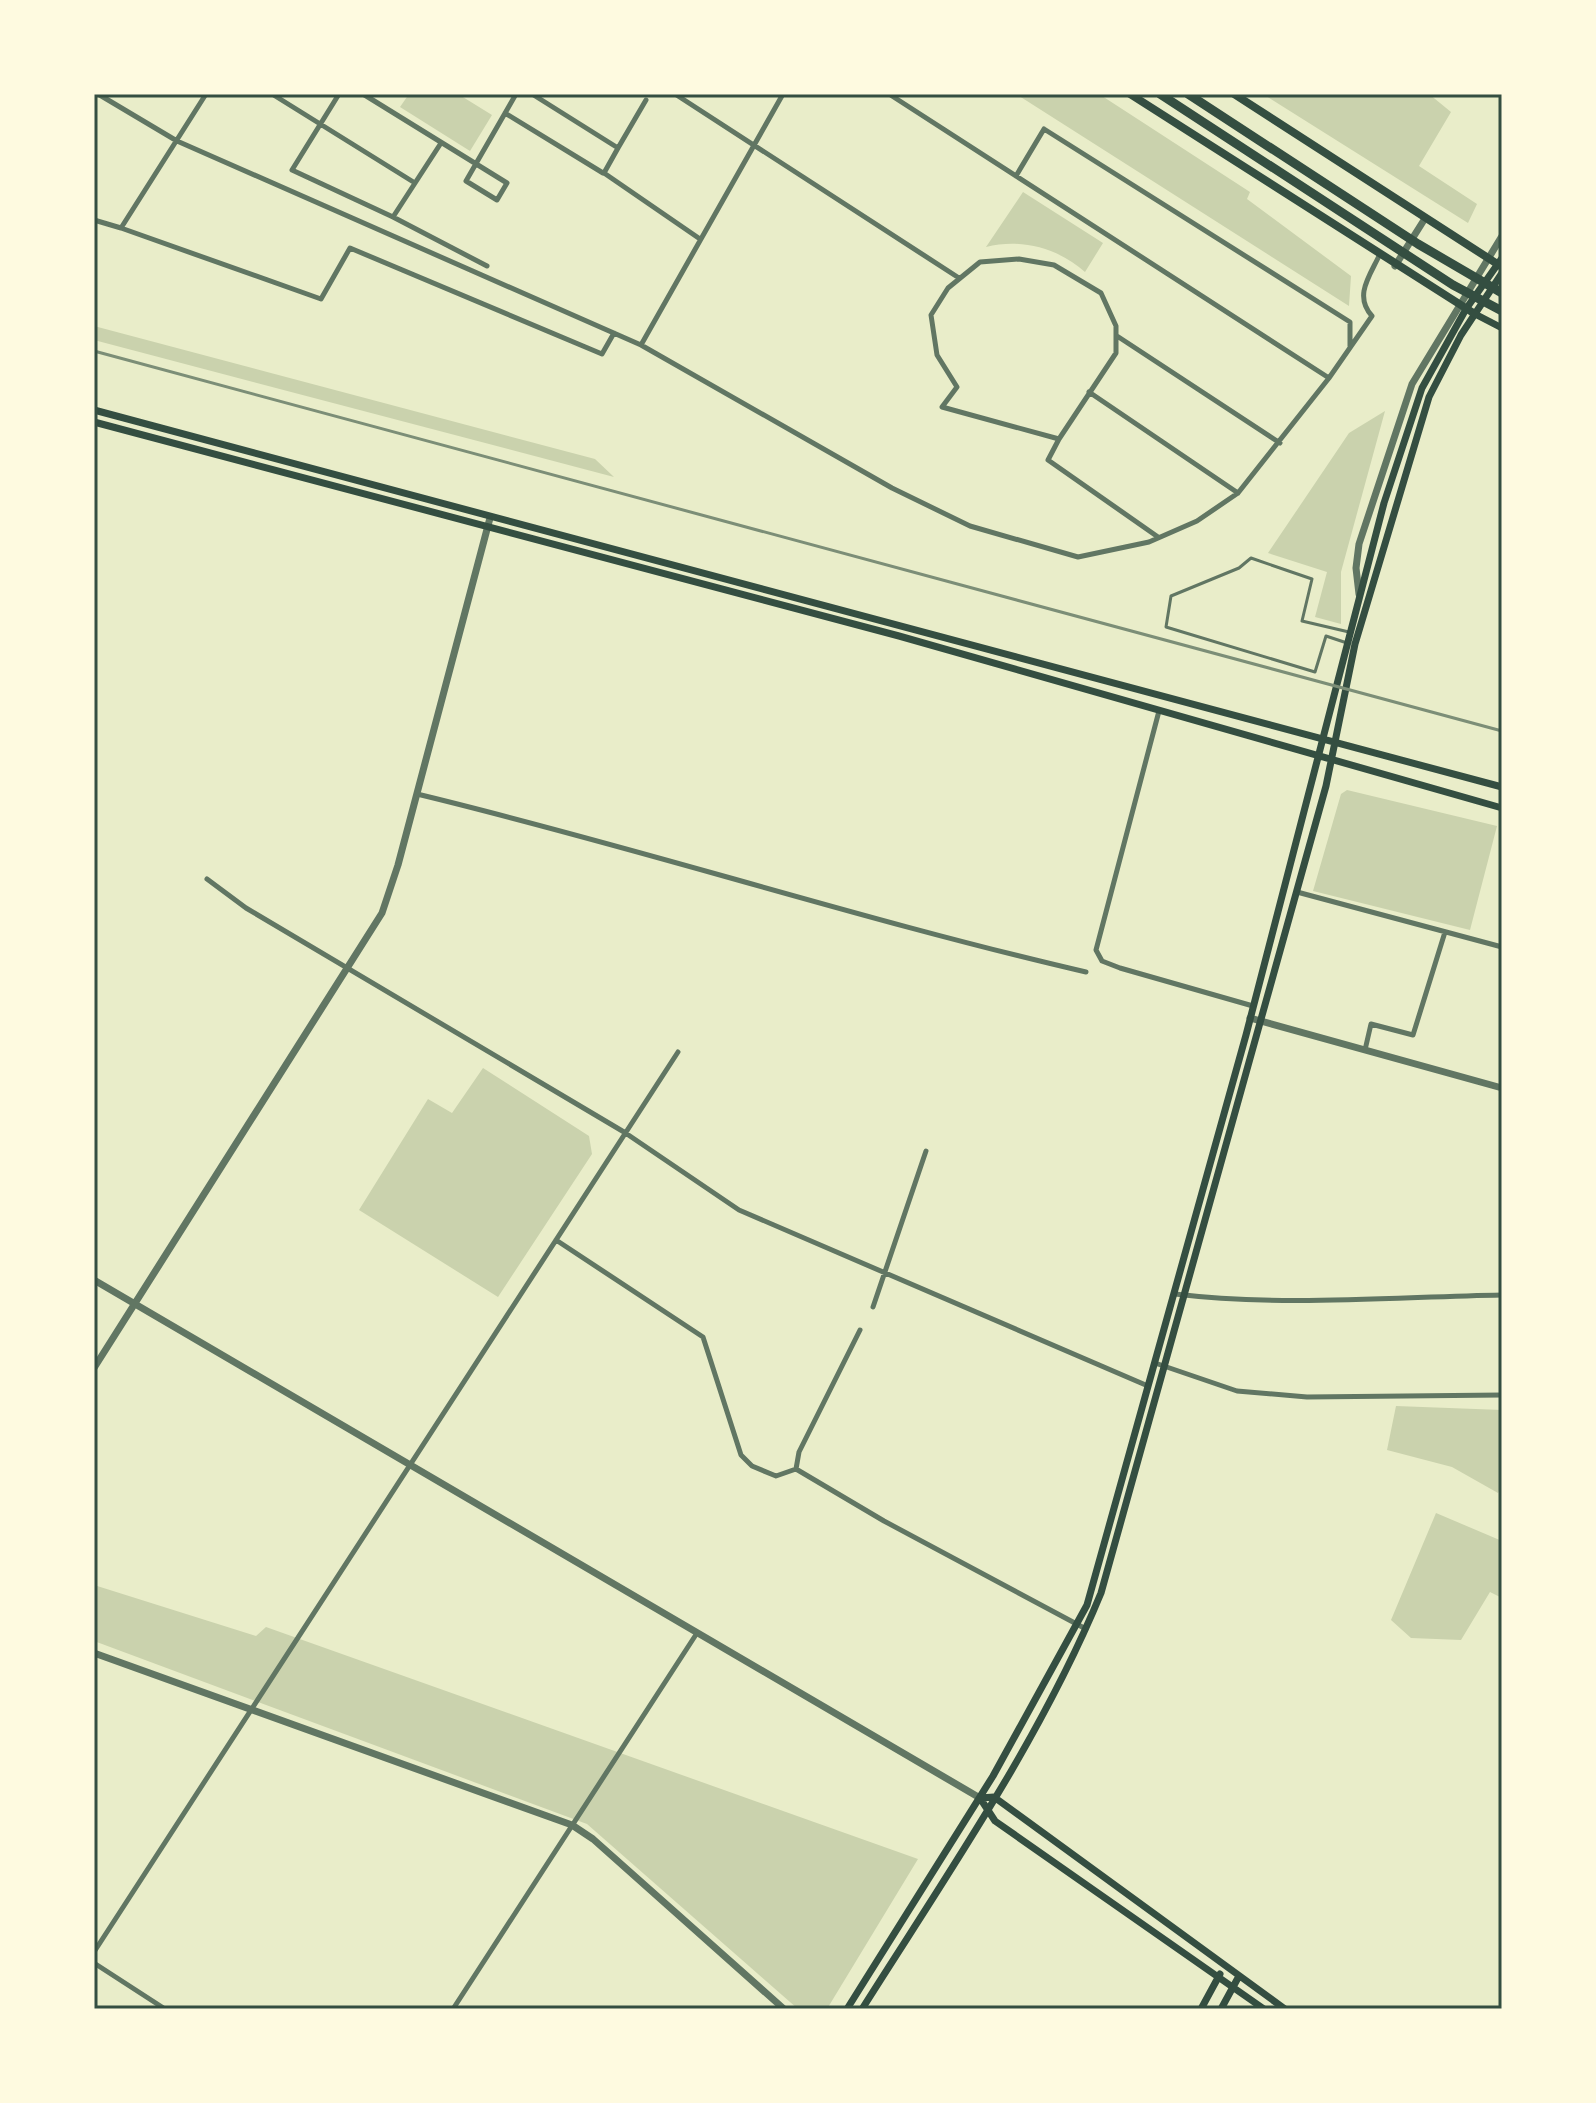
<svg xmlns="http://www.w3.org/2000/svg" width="1596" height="2103" font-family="'Asap Condensed',sans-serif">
<rect width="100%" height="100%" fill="#e9edc9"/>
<!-- green -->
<path fill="#cad2ad" d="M 409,94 L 458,94 L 492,115 L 470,151 L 400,107 Z
M 1016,94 L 1099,94 L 1250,192 L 1247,199 L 1351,276 L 1349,306 Z
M 1263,94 L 1429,94 L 1451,112 L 1419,166 L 1477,204 L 1468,223 Z
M 1023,192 L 1103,243 L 1085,272 C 1058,248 1021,238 986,247 Z
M 94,326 L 595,459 L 614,477 L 94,340 Z
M 1385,411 L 1341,572 L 1341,624 L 1315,617 L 1327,572 L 1268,553 L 1349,433 Z
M 1347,790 L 1497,826 L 1470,930 L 1313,891 L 1341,794 Z
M 483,1068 L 589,1136 L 592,1154 L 498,1297 L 359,1210 L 428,1099 L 452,1113 Z
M 1396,1406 L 1502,1410 L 1502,1485 L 1498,1493 L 1452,1467 L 1387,1450 Z
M 1436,1513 L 1502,1541 L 1502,1598 L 1490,1592 L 1461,1640 L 1411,1638 L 1391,1620 Z
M 94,1585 L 256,1636 L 266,1627 L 918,1859 L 827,2009 L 798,2009 L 587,1824 L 94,1641 Z"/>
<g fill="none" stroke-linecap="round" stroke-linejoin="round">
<!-- service -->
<path stroke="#617663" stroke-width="3" d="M 1347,643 L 1326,636 L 1315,672 L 1166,627 L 1171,596 L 1239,568 L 1251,558 L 1312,579 L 1302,621 L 1349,632"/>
<!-- minor -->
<path stroke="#617663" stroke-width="5" d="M 98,94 L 177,141 L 641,345 L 892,488 L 970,526 L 1078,557 L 1149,542 L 1197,521 L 1238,493 L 1329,378
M 272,94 L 415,183
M 339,94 L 292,170 L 393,217
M 363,94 L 507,183 L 497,200 L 466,181 L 516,94
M 532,94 L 618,148 L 646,100
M 675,94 L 959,278
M 889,94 L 1329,378 L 1372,316 C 1354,296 1369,277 1379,256
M 505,113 L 603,173
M 441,143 L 393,217 L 487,266
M 618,148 L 604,173 L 700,239
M 1016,176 L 1044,129 L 1350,322 L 1350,346
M 94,220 L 121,228 L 206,94
M 121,228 L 321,299 L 350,248 L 602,354 L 614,333
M 1019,259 L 1054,265 L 1101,293 L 1116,326 L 1116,353 L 1059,439 L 942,407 L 957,387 L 937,355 L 931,315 L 948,288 L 980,262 Z
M 1117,336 L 1280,443
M 641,345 L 783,94
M 1089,392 L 1238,493
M 1059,439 L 1048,460 L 1158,537
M 1159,711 L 1096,950 L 1102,961 L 1120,968 L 1253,1006
M 417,794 C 641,848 861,920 1086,972
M 207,879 L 246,908 L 624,1132 L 739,1210 L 1148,1386
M 1297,892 L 1502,947
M 1365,1050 L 1371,1024 L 1413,1035 L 1445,932
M 556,1240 L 703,1337 L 741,1455 L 752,1466 L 776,1476 L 796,1469 L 884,1521 L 1086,1629
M 1175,1294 C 1283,1307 1393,1297 1502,1295
M 873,1307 L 926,1151
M 1155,1363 L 1237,1391 L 1307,1397 L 1502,1395
M 796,1469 L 799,1452 L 860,1330
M 94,1952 L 678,1052
M 94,1963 L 165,2009
M 453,2009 L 697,1633"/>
<!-- tertiary -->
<path stroke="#617663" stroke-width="7" d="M 1395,266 L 1424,220
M 1359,594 L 1356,568 L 1359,544 L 1412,384 L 1502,236
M 1250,1018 L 1502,1088
M 94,1280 L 980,1798
M 94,1368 L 382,913 L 398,865 L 490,518
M 94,1653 L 572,1825 L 593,1839 L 784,2009"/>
<!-- secondary -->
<path stroke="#344e41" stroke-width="7" d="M 1475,314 L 1502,328
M 94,410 L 1502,787
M 94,422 L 899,636 L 1502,808
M 980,1798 L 994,1797 L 1285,2009
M 980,1798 L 995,1821 L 1264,2009
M 847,2009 L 993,1776 L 1087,1605 L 1246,1035 L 1384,503 L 1422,388 L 1466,309 L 1502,258
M 862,2009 C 946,1876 1041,1739 1101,1593 L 1326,786 L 1355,644 L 1429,397 L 1461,335 L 1502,273
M 1201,2009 L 1220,1974
M 1221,2009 L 1239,1976"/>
<!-- primary -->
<path stroke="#344e41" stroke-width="8" d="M 1130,94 L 1475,314
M 1234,94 L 1502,267"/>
<!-- trunk -->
<path stroke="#344e41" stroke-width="9" d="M 1160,94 L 1453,285 L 1502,311
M 1188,94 L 1418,244 L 1502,293"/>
<!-- rail -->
<path stroke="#7c8e77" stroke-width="3" d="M 94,351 L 1502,731"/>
</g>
<!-- border -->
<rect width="1596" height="2103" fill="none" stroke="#fefae0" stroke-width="192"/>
<rect x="96" y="96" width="1404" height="1911" fill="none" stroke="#344e41" stroke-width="3"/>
</svg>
